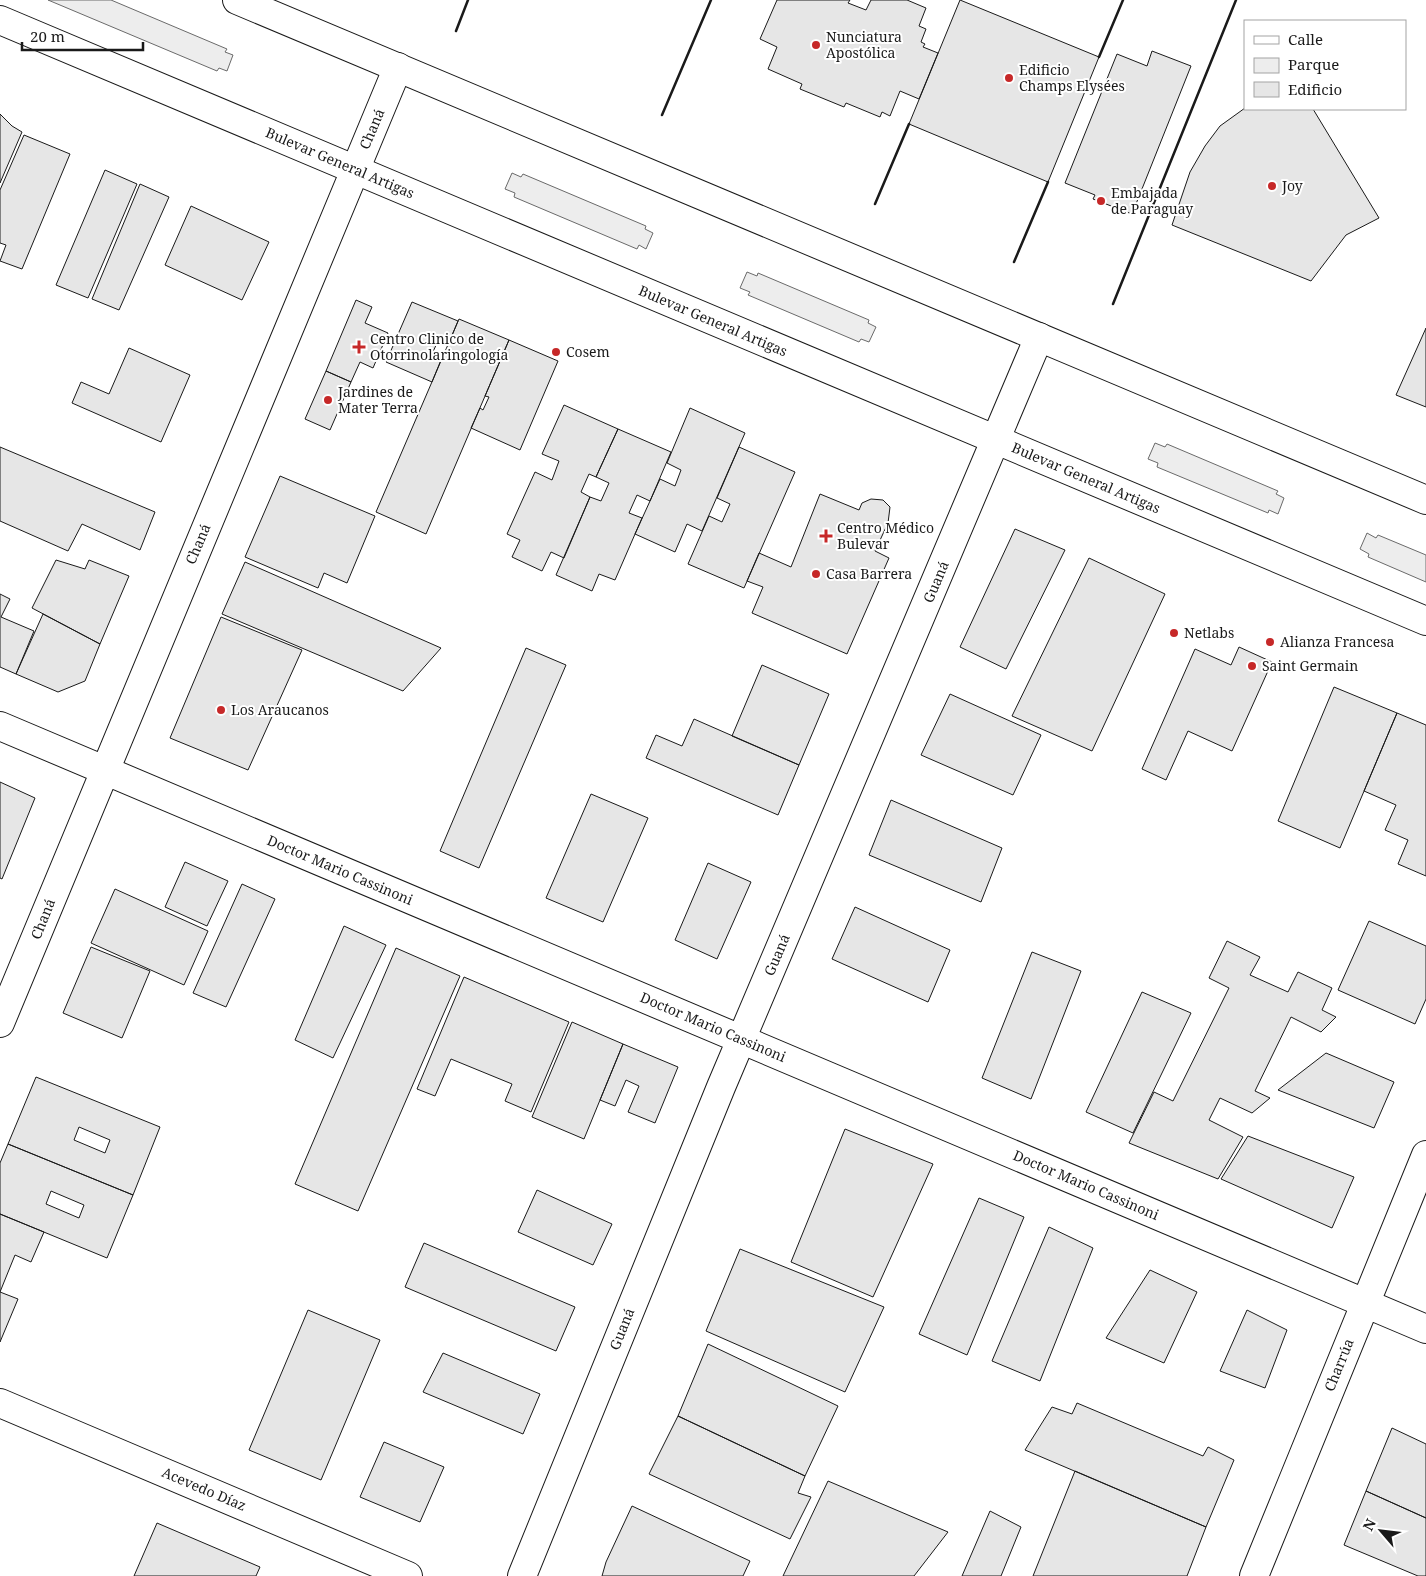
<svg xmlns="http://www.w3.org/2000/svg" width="1426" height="1576" font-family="'Noto Serif',serif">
<rect width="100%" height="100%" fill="#fff"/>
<!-- green -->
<path fill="#ededed" stroke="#6a6a6a" d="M 48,0 L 111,0 L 227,49 L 225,52 L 233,55 L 227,71 L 219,68 L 217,71 Z
M 512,173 L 521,177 L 523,174 L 646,226 L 645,229 L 653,233 L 646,249 L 639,245 L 637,249 L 514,197 L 515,193 L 505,189 Z
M 747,272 L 757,276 L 758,273 L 869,320 L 868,323 L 876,327 L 869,342 L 861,339 L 859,342 L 748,295 L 750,292 L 740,288 Z
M 1155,443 L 1165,447 L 1167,444 L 1278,491 L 1276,494 L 1284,498 L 1278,514 L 1269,510 L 1268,513 L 1157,467 L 1158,463 L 1148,459 Z
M 1367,533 L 1376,538 L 1378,535 L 1426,555 L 1426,582 L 1368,557 L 1369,554 L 1360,549 Z"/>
<!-- building -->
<path fill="#e6e6e6" stroke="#1a1a1a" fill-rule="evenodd" d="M 777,0 L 850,0 L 848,3 L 866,10 L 871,0 L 907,0 L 926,8 L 919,26 L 926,29 L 921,42 L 925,44 L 923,47 L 938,53 L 919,99 L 900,91 L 890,116 L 882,112 L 880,117 L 846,103 L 844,107 L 800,89 L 802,84 L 768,69 L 777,47 L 760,39 Z
M 960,0 L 1099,57 L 1048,182 L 909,124 Z
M 1152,51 L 1191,66 L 1132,214 L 1093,199 L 1095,195 L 1065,183 L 1117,54 L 1147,66 Z
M 1245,108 L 1313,109 L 1379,218 L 1346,235 L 1311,281 L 1172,225 L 1190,172 L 1205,146 L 1220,126 Z
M 0,114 L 12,126 L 22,132 L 0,183 Z
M 24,135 L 70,154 L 22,269 L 0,261 L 6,245 L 0,243 L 0,190 Z
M 105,170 L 137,184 L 88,298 L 56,285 Z
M 140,184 L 169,197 L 119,310 L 92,299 Z
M 191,206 L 269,242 L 242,300 L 165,265 Z
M 356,300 L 372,307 L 365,323 L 388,333 L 373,368 L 360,362 L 351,382 L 326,371 Z
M 412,302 L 458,321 L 448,345 L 438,341 L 431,356 L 441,360 L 432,382 L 386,362 Z
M 459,319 L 509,340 L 426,534 L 376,512 Z
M 1426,328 L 1426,407 L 1396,395 Z
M 509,340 L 558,361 L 520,450 L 471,428 L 480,408 L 483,410 L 489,397 L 485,396 Z
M 129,348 L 190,375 L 161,442 L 72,403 L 81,382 L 109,394 Z
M 326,371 L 351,382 L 330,430 L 305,419 Z
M 564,405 L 618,429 L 596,477 L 589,474 L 581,492 L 590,497 L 564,558 L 551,552 L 542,571 L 512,557 L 520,540 L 507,534 L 535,472 L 552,480 L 559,461 L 542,454 Z
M 690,408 L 745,433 L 702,531 L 687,524 L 675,552 L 635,534 L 660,479 L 675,486 L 681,470 L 667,463 Z
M 618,429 L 671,452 L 650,501 L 637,495 L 629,513 L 642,518 L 615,580 L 599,574 L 592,591 L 556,575 L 590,497 L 601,501 L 609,483 L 596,477 Z
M 0,447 L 155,512 L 140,550 L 82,524 L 68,551 L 0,521 Z
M 739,447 L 795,472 L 744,588 L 688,564 L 709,516 L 722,522 L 730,504 L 717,498 Z
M 280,476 L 375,516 L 347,583 L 324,573 L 318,588 L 245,557 Z
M 820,494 L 859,510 L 862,503 L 871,499 L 883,500 L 890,507 L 888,523 L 875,551 L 889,558 L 847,654 L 752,613 L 763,587 L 747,581 L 759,553 L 791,567 Z
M 1015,529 L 1065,550 L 1006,669 L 960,647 Z
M 1089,558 L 1165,594 L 1092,751 L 1012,716 Z
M 56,560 L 85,569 L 89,560 L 129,576 L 100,644 L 32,608 Z
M 245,562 L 441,648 L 403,691 L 222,614 Z
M 0,594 L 10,599 L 1,617 L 34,631 L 16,674 L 0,667 Z
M 43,614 L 100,644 L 85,681 L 58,692 L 16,674 Z
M 221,617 L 302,650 L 248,770 L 170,738 Z
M 1239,647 L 1272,662 L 1232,751 L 1188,731 L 1166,780 L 1142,769 L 1195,649 L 1231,665 Z
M 526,648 L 566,665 L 479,868 L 440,851 Z
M 762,665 L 829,694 L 799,765 L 732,736 Z
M 1334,687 L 1397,713 L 1340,848 L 1278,821 Z
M 950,694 L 1041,735 L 1013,795 L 921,755 Z
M 1397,713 L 1426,725 L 1426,876 L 1398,864 L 1408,840 L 1385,830 L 1396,805 L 1364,791 Z
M 694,719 L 799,765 L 778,815 L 646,758 L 656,735 L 682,746 Z
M 0,782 L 35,798 L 2,879 L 0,878 Z
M 591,794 L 648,818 L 603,922 L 546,898 Z
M 891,800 L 1002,848 L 981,902 L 869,855 Z
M 185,862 L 228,881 L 207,926 L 165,907 Z
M 708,863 L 751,882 L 717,959 L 675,940 Z
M 242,884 L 275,899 L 226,1007 L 193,993 Z
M 115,889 L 208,931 L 184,985 L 91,943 Z
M 855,907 L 950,950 L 928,1002 L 832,959 Z
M 1369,921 L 1426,946 L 1426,999 L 1415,1024 L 1338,990 Z
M 344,926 L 386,945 L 333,1058 L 295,1040 Z
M 1227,941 L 1260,957 L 1250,975 L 1288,992 L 1298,972 L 1332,988 L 1322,1010 L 1336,1017 L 1321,1032 L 1291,1017 L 1255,1091 L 1270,1098 L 1252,1113 L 1220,1098 L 1209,1120 L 1243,1137 L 1218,1179 L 1129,1143 L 1154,1092 L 1173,1101 L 1229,988 L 1209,978 Z
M 91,947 L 150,971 L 122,1038 L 63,1013 Z
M 396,948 L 460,976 L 358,1211 L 295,1184 Z
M 1032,952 L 1081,971 L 1031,1099 L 982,1078 Z
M 464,977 L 569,1022 L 531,1112 L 505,1101 L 512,1084 L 451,1059 L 435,1096 L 417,1089 Z
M 1142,992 L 1191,1013 L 1133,1133 L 1086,1112 Z
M 572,1022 L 623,1044 L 584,1139 L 532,1117 Z
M 623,1044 L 678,1067 L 655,1123 L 628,1112 L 639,1086 L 626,1080 L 615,1106 L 600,1100 Z
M 1326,1053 L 1394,1082 L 1374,1128 L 1278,1090 Z
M 36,1077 L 160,1127 L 133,1195 L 8,1144 ZM 79,1127 L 110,1140 L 105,1153 L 74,1140 Z
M 845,1129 L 933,1164 L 873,1297 L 791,1262 Z
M 1248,1136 L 1354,1177 L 1332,1228 L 1221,1179 Z
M 8,1144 L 133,1195 L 107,1258 L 0,1214 L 0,1163 ZM 51,1191 L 84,1205 L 79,1218 L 46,1204 Z
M 537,1190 L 612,1224 L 593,1265 L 518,1232 Z
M 979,1198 L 1024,1217 L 967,1355 L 919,1334 Z
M 0,1214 L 44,1232 L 31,1262 L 15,1255 L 0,1292 L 18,1299 L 0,1342 Z
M 1049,1227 L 1093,1248 L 1040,1381 L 992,1361 Z
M 424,1243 L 575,1307 L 556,1351 L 405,1287 Z
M 740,1249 L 884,1307 L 845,1392 L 706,1331 Z
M 1150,1270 L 1197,1292 L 1164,1363 L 1106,1338 Z
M 308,1310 L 380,1340 L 321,1480 L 249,1450 Z
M 1247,1310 L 1287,1330 L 1265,1388 L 1220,1371 Z
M 708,1344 L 838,1406 L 805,1476 L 678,1416 Z
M 443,1353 L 540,1394 L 523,1434 L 423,1392 Z
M 1077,1403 L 1203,1456 L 1208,1447 L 1234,1460 L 1206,1527 L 1025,1450 L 1052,1407 L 1072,1414 Z
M 678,1416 L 805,1476 L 798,1493 L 811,1497 L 790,1539 L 649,1474 Z
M 1392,1428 L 1426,1444 L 1426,1518 L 1366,1491 Z
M 384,1442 L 444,1467 L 420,1522 L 360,1497 Z
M 1075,1471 L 1206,1527 L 1187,1576 L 1033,1576 Z
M 828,1481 L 948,1532 L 914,1576 L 783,1576 Z
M 1366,1491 L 1426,1518 L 1426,1576 L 1418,1576 L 1344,1545 Z
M 632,1506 L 750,1561 L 743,1576 L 602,1576 L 606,1562 Z
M 990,1511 L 1021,1527 L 1001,1576 L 962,1576 Z
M 157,1523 L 260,1567 L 256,1576 L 134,1576 Z"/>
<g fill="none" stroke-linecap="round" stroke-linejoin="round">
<defs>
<path id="minor" d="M 0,726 L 1426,1329
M 0,1023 L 398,67
M 0,1403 L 408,1576
M 522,1576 L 721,1087 L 1039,337
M 1254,1576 L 1426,1155"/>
<path id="major" d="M 237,0 L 1426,500
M 0,20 L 1426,621"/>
</defs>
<!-- minor casing -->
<use href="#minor" stroke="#1a1a1a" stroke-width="30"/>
<!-- major casing -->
<use href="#major" stroke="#1a1a1a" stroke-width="30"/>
<!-- minor -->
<use href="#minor" stroke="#fff" stroke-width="28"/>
<!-- major -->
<use href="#major" stroke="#fff" stroke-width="28"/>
<!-- wall -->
<path stroke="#1a1a1a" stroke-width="2.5" d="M 456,31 L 468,0
M 1099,57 L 1123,0
M 662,115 L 711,0
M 875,204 L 909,124
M 1014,262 L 1048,182
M 1113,304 L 1236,0"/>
</g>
<!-- markers -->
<g fill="#c62828" stroke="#fff" stroke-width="2">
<circle cx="816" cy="45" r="5"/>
<circle cx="1009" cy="78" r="5"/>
<circle cx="1272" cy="186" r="5"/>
<circle cx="1101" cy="201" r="5"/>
<path d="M356.5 339.5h5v5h5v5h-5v5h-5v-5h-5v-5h5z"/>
<circle cx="556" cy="352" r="5"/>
<circle cx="328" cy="400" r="5"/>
<path d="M823.5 528.5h5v5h5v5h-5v5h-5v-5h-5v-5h5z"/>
<circle cx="816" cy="574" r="5"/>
<circle cx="1174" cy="633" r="5"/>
<circle cx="1270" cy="642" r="5"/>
<circle cx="1252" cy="666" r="5"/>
<circle cx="221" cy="710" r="5"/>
</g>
<g text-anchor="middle" stroke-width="4" stroke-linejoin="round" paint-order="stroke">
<!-- poi labels -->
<g font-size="14" fill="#1a1a1a" stroke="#fff" text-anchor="start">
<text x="826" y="42">Nunciatura<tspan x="826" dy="16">Apostólica</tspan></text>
<text x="1019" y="75">Edificio<tspan x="1019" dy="16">Champs Elysées</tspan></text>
<text x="1282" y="191">Joy</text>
<text x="1111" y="198">Embajada<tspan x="1111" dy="16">de Paraguay</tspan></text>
<text x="370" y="344">Centro Clinico de<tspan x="370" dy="16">Otorrinolaringología</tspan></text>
<text x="566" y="357">Cosem</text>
<text x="338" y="397">Jardines de<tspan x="338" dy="16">Mater Terra</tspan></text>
<text x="837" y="533">Centro Médico<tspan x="837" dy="16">Bulevar</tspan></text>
<text x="826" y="579">Casa Barrera</text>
<text x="1184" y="638">Netlabs</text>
<text x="1280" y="647">Alianza Francesa</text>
<text x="1262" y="671">Saint Germain</text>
<text x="231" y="715">Los Araucanos</text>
</g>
<!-- street labels -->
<g font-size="14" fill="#1a1a1a" stroke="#fff">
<text transform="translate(372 129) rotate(-67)" y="5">Chaná</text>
<text transform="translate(340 163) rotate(23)" y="5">Bulevar General Artigas</text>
<text transform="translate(713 321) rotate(23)" y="5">Bulevar General Artigas</text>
<text transform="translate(1086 478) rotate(23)" y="5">Bulevar General Artigas</text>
<text transform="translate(198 544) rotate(-67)" y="5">Chaná</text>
<text transform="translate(936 582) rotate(-67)" y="5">Guaná</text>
<text transform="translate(340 870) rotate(23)" y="5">Doctor Mario Cassinoni</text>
<text transform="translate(43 919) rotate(-68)" y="5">Chaná</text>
<text transform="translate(777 955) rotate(-67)" y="5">Guaná</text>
<text transform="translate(713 1027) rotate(23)" y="5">Doctor Mario Cassinoni</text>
<text transform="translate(1086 1185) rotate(23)" y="5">Doctor Mario Cassinoni</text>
<text transform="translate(622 1329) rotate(-68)" y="5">Guaná</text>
<text transform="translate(1339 1365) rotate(-68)" y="5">Charrúa</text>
<text transform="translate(204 1489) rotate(23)" y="5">Acevedo Díaz</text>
</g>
</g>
<!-- legend -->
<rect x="1244" y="20" width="162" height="90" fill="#ffffff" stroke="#a3a3a3"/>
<rect x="1254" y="36" width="25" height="8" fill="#ffffff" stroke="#a3a3a3"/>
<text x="1288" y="45" font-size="15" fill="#1a1a1a">Calle</text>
<rect x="1254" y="58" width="25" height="15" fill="#ededed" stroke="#a3a3a3"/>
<text x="1288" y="70" font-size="15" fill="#1a1a1a">Parque</text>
<rect x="1254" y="82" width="25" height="15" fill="#e6e6e6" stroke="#a3a3a3"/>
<text x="1288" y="95" font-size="15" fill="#1a1a1a">Edificio</text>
<!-- north arrow -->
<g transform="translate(1381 1531) rotate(298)" stroke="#ffffff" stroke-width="4" paint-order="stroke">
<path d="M0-4L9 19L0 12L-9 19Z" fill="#1a1a1a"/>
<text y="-8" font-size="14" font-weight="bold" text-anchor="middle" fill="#1a1a1a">N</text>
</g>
<!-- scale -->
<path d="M22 42v8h121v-8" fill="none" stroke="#1a1a1a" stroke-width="2.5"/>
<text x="30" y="42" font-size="15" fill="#1a1a1a" stroke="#ffffff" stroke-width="4" paint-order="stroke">20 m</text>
</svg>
